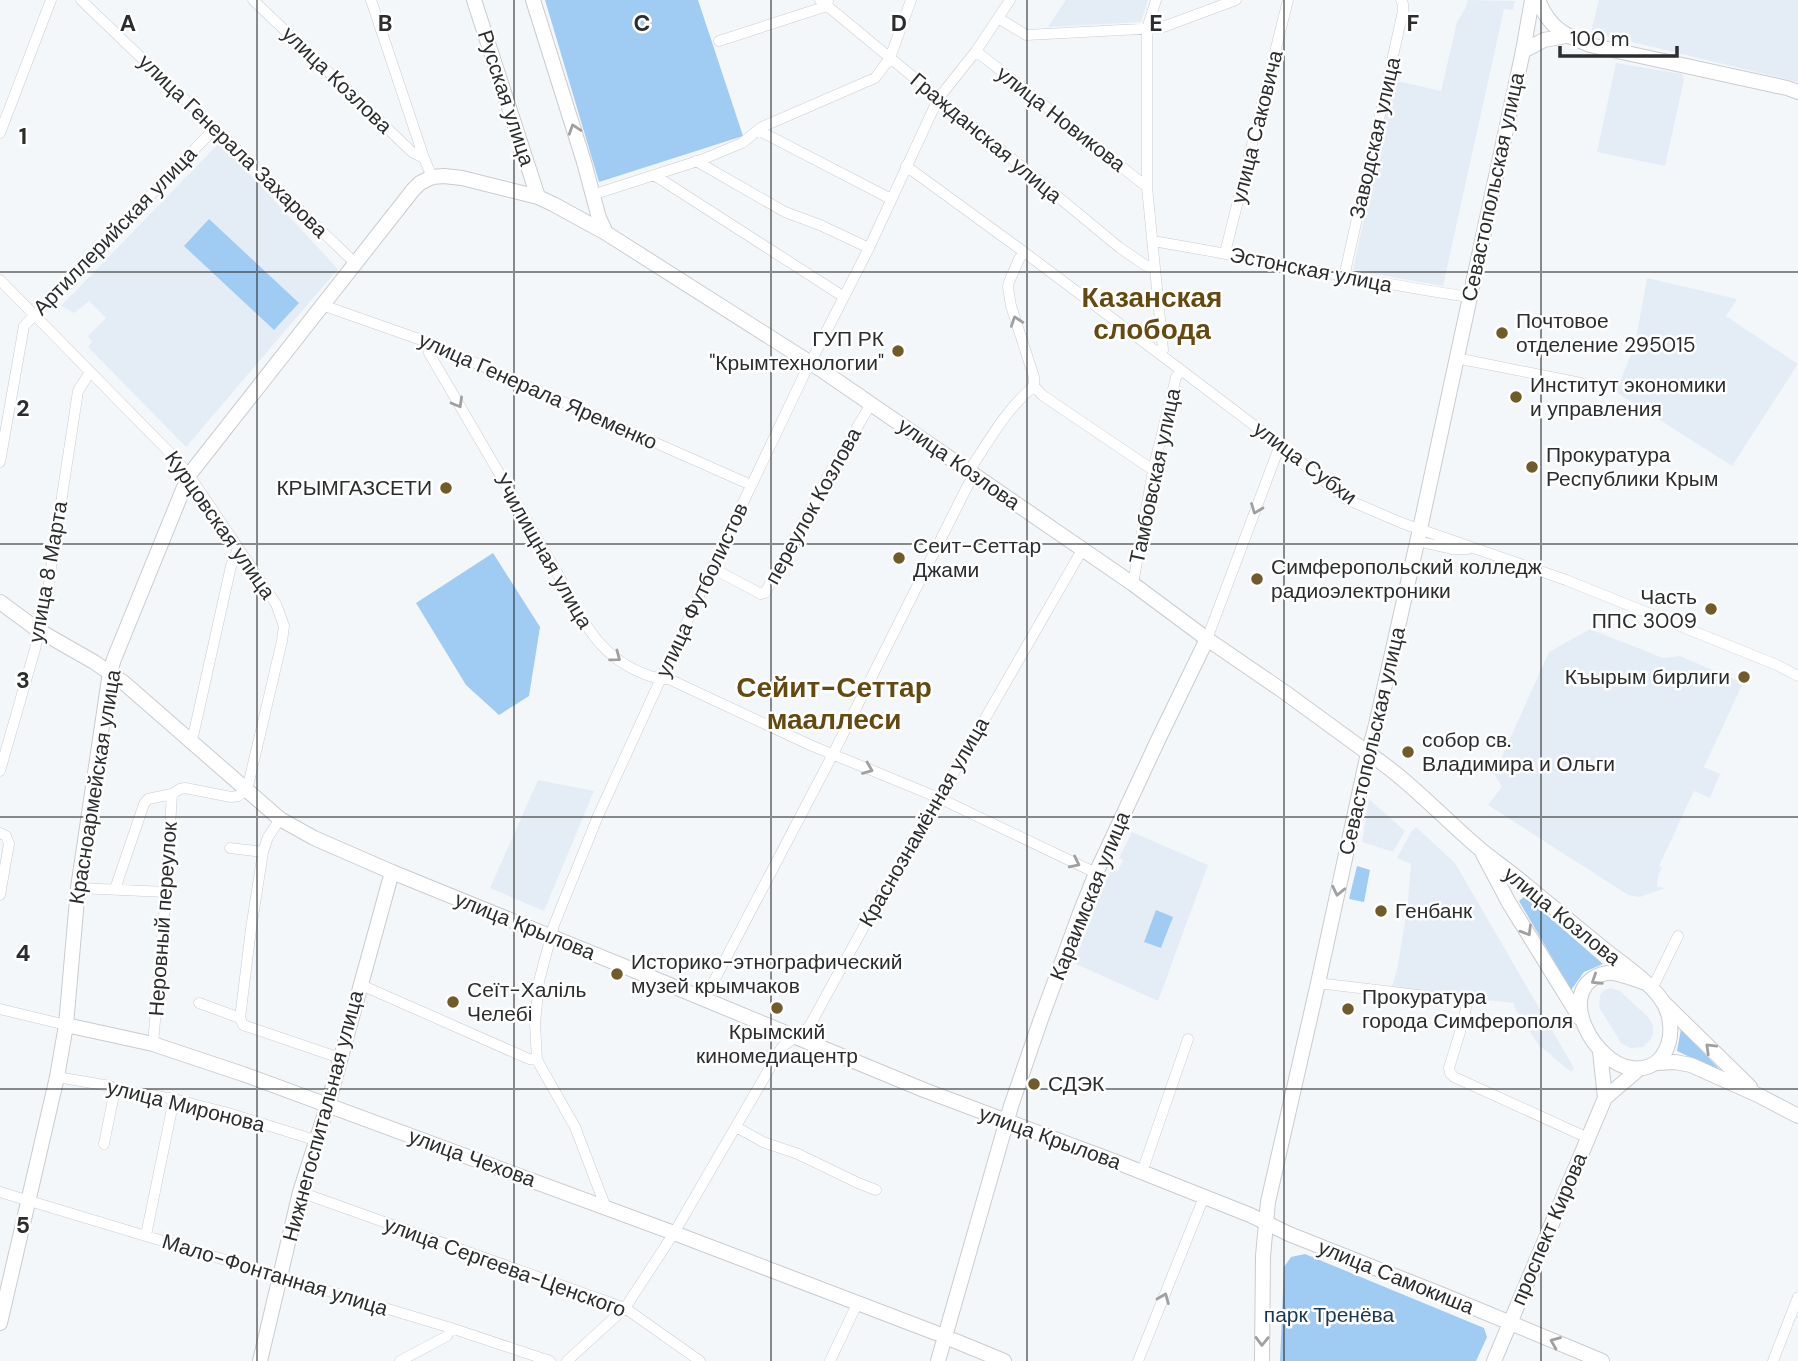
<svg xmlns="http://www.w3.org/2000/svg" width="1798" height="1361" font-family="'DM Sans',sans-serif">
<rect width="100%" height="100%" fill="#f4f7fa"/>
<!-- built -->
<path fill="#e4edf6" d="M 1066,0 L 1148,0 L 1141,22 L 1048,27 Z
M 1468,0 L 1515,1 L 1513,10 L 1504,9 L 1443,286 L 1353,270 L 1393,80 L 1441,91 L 1457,22 L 1465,9 Z
M 1599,0 L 1798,0 L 1798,82 L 1591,32 Z
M 1616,63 L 1682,74 L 1684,80 L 1665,166 L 1597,152 Z
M 220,142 L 338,269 L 186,447 L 88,347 L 92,341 L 88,336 L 106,318 L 89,301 L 74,313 L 61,306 Z
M 1647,278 L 1737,299 L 1726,316 L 1798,364 L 1732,466 L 1616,392 L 1635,344 Z
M 1590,629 L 1663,658 L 1680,656 L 1743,683 L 1704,767 L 1720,774 L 1710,798 L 1694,791 L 1659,866 L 1662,867 L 1658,876 L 1657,886 L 1665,888 L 1640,897 L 1628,895 L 1488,805 L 1502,787 L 1494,774 L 1549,652 Z
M 538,780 L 594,791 L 544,911 L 490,888 Z
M 1369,799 L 1405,831 L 1393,852 L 1362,842 Z
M 1416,827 L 1455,863 L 1574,1068 L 1571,1072 L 1541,1047 L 1540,1047 L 1514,1007 L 1514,1003 L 1391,990 L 1397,970 L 1407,910 L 1411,864 L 1397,858 L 1411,832 Z
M 1132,832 L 1208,865 L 1158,1001 L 1074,963 L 1111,868 L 1118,871 L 1123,860 L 1119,858 Z
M 1611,988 L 1620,991 L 1649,1018 L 1653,1026 L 1653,1033 L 1651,1039 L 1643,1047 L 1630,1048 L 1621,1043 L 1599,1007 L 1600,995 L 1604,990 Z"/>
<!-- green -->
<path fill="#a0cbf3" d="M 545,0 L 698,0 L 743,136 L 599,182 Z
M 209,219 L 299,303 L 274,330 L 184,246 Z
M 493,553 L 540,627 L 529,696 L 499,715 L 466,685 L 416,603 Z
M 1357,866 L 1370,870 L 1364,902 L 1349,899 Z
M 1525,896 L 1603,964 L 1584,972 L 1571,990 L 1519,901 Z
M 1156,910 L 1173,917 L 1161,948 L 1144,942 Z
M 1681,1029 L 1722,1072 L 1677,1051 Z
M 1305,1254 L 1484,1328 L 1487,1337 L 1476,1361 L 1280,1361 L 1284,1267 L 1291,1257 Z"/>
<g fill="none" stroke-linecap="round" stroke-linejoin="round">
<defs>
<path id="street" d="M 81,0 L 355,263
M 253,0 L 412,152 L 424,158
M 371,0 L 424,158 L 432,177
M 820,0 L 1120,248 L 1145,265 L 1155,269
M 1156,0 L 1147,29 L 1147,187 L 1163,350 L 1161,354
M 998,18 L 1026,35 L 1160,28 L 1236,0
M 719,41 L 827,6 L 828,1
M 976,51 L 1147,187
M 758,130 L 891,199
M 0,133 L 51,0
M 696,161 L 785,212 L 820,225 L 869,248
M 906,166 L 1024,252 L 1181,370 L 1280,445 L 1346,499 L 1402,523 L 1566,580 L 1777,665 L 1798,676
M 654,175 L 844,297
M 592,195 L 701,160 L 742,143 L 762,127 L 875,78 L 890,58 L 911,0
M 1153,241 C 1259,259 1363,281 1469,297
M 1024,252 L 1019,259 L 1009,282 L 1008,287 L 1011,306 L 1034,377 L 1034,386 L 1042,395 L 1153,470
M 1225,253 L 1288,0
M 1344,277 L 1403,11 L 1403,4 L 1401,0
M 0,280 L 174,457 L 189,475 L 276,604 L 284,626 L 282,641 L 247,790 L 238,796 L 231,797 L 185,788 L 180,789 L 172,794 L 148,799 L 144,804 L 115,889
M 322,305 L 430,343 L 751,485
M 430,343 L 429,353 L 559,576 C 582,620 599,659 650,676 C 656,678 664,678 671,680 L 810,745 L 939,798 L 1096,873
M 1456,358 L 1601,387
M 0,462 L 24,326 L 215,128
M 969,471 C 988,442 1007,408 1034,386
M 1417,541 L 1452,549 L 1468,549
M 712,568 L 761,594 L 765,593 L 832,469 L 871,404
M 1133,584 L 1153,470 L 1176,377 L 1181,370
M 1207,639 L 1280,445
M 191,741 L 194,732 L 231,566 L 238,548
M 0,771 L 35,649 L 47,595 L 78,391 L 90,372
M 0,833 L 6,836 L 9,844 L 0,895
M 230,848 L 263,852
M 78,888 L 166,892
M 1318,983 L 1467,1001 L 1464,1019 L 1449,1068 L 1450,1073 L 1454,1077 L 1588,1138
M 359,984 L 529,1059 L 537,1060
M 1652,989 L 1678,936
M 704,1000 L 833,754 L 968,485 L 975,475
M 199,1003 L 240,1018 L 243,1025 L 340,1058
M 0,1009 L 66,1025
M 240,1018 L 251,929 L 263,852 L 268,837 L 280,819
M 153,1044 L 166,892 L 172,794
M 57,1077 L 110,1086 L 115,1089 L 174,1099 L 228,1113 L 315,1140
M 736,1127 L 763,1142 L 798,1154 L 858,1183 L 876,1190
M 104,1144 L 115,1089
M 1142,1172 L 1188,1039
M 0,1192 L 451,1328 L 550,1361
M 300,1192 L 625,1308 L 700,1361
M 606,1208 L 575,1127 L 537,1060 L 535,1023 L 538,992 L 539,981 L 554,925 L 598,816 L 701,591 L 803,377 L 869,248 L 938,99 L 976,51 L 1010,0
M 146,1235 L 174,1099
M 400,1361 L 447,1336 L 451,1328
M 567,1361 L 625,1308 L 674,1233 L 782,1047 L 809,1027 L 885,888 L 914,842 L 1082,550
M 830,1361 L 857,1304
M 1138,1361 L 1204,1197
M 1773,1361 L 1798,1297"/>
<path id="secondary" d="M 474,0 L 538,197
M 533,0 L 584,162 L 599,218 L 606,233
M 1538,0 C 1549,27 1563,35 1590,45 L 1787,88 L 1798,92
M 1523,51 L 1544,40 L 1566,36
M 0,602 L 38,630 L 94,662 L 123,682 L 280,819 L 314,838 L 392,872 L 670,985 L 924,1090 L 1119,1163 L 1250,1215 L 1289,1234 L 1443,1295 L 1602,1361
M 1662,1001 L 1750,1087
M 66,1025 L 153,1044 L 243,1074 L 674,1233 L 936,1333
M 1656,1063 L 1675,1062 L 1691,1065 L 1758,1095 L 1798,1116
M 0,1323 L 57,1077 L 66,1025 L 78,888 L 110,672 L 114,659 L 189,475 L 413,190 L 420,183 L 432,177 L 444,176 L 462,178 L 538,197 L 553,204 L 606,233 L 820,369 L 1133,584 L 1207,639 L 1283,691 L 1368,753
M 953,1340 L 1004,1361
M 260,1361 L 300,1192 L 328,1104 L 392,872
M 938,1361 L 1011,1106 L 1041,1019 L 1080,913 L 1096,873 L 1159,738 L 1207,639"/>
<path id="primary" d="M 1368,753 C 1409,780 1443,818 1481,850 C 1496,862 1512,873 1527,886 C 1553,907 1579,929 1605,950 C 1624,965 1647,980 1661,999 C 1672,1014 1674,1039 1663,1055 C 1656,1066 1643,1070 1631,1068 C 1595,1063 1557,996 1597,976 C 1602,974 1607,972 1612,973 C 1623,974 1633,979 1643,982
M 1483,854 L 1509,903 L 1580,1018
M 1605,1098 L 1639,1069
M 1262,1361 L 1263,1256 L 1268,1202 L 1318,983 L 1368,753 L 1375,729 L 1420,529 L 1523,51 L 1532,0
M 1494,1361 L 1605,1098 L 1600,1051"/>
</defs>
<!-- street casing -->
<use href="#street" stroke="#c9cccf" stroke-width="11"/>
<!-- secondary casing -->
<use href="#secondary" stroke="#c9cccf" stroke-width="16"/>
<!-- primary casing -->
<use href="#primary" stroke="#c9cccf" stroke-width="16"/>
<!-- street -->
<use href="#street" stroke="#fff" stroke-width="10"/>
<!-- secondary -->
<use href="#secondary" stroke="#fff" stroke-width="14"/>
<!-- primary -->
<use href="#primary" stroke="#fff" stroke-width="14"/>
</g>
<!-- one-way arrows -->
<defs><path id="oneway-chevron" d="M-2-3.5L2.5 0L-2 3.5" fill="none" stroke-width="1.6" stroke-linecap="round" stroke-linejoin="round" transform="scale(1.75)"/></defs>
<g stroke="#a0a0a1">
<use href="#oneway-chevron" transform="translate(574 129) rotate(-108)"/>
<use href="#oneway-chevron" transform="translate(1016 321) rotate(-109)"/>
<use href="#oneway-chevron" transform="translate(458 403) rotate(60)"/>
<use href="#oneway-chevron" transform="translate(1256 509) rotate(111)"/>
<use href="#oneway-chevron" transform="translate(616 657) rotate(37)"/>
<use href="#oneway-chevron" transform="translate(868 769) rotate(22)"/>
<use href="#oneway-chevron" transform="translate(1075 863) rotate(26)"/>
<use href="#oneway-chevron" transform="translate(1338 891) rotate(102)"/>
<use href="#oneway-chevron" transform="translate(1527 931) rotate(59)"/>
<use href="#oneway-chevron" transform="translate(1596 980) rotate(147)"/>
<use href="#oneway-chevron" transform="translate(1710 1048) rotate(-136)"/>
<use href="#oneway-chevron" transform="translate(1164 1298) rotate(-68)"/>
<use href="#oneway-chevron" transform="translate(1262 1341) rotate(91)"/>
<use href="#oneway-chevron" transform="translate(1555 1342) rotate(-158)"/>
</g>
<!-- grid -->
<path fill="none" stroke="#2c2d2e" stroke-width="2" stroke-opacity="0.55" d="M 257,0 L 257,1361M 514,0 L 514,1361M 771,0 L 771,1361M 1027,0 L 1027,1361M 1284,0 L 1284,1361M 1541,0 L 1541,1361M 0,272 L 1798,272M 0,544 L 1798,544M 0,817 L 1798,817M 0,1089 L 1798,1089"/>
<!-- markers -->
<g fill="#725b2b" stroke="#fff" stroke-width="2.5">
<circle cx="1502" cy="333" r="7"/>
<circle cx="898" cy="351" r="7"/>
<circle cx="1516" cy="397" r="7"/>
<circle cx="1532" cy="467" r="7"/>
<circle cx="446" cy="488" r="7"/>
<circle cx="899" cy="558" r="7"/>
<circle cx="1257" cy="579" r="7"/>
<circle cx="1711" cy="609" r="7"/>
<circle cx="1744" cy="677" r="7"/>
<circle cx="1408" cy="752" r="7"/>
<circle cx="1381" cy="911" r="7"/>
<circle cx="617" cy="974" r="7"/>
<circle cx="453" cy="1002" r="7"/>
<circle cx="777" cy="1008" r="7"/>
<circle cx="1348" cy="1009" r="7"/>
<circle cx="1034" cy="1084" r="7"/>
</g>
<g text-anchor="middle" stroke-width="5" stroke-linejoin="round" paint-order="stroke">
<!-- street labels -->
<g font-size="21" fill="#2c2d2e" stroke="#fff">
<text transform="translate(337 80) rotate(44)" y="7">улица Козлова</text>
<text transform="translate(506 98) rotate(72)" y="7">Русская улица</text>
<text transform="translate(1061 119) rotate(38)" y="7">улица Новикова</text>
<text transform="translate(1257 127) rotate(-76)" y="7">улица Саковича</text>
<text transform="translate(986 138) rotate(40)" y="7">Гражданская улица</text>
<text transform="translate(1375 138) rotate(-77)" y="7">Заводская улица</text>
<text transform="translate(233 146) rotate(44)" y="7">улица Генерала Захарова</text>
<text transform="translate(1493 187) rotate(-78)" y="7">Севастопольская улица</text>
<text transform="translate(115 231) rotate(-46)" y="7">Артиллерийская улица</text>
<text transform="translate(1311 270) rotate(11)" y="7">Эстонская улица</text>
<text transform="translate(538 391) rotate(24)" y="7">улица Генерала Яременко</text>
<text transform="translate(1305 463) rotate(37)" y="7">улица Субхи</text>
<text transform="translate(959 464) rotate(35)" y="7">улица Козлова</text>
<text transform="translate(1155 476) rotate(-78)" y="7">Тамбовская улица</text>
<text transform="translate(813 506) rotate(-61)" y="7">переулок Козлова</text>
<text transform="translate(220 525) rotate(55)" y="7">Курцовская улица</text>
<text transform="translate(543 551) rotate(60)" y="7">Училищная улица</text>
<text transform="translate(48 572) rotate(-80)" y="7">улица 8 Марта</text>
<text transform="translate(702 590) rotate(-65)" y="7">улица Футболистов</text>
<text transform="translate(1372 741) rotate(-77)" y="7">Севастопольская улица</text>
<text transform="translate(95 787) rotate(-81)" y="7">Красноармейская улица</text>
<text transform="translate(924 822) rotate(-60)" y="7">Краснознамённая улица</text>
<text transform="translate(1090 896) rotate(-68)" y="7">Караимская улица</text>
<text transform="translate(1562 916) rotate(39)" y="7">улица Козлова</text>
<text transform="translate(163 919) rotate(-86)" y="7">Неровный переулок</text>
<text transform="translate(525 926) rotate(22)" y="7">улица Крылова</text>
<text transform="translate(186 1106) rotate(14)" y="7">улица Миронова</text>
<text transform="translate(323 1116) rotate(-75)" y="7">Нижнегоспитальная улица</text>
<text transform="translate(1050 1138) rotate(20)" y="7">улица Крылова</text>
<text transform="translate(472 1158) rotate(20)" y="7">улица Чехова</text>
<text transform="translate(1549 1229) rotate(-67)" y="7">проспект Кирова</text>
<text transform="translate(505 1267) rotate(20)" y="7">улица Сергеева-Ценского</text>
<text transform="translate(275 1275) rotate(17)" y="7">Мало-Фонтанная улица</text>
<text transform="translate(1396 1277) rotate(22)" y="7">улица Самокиша</text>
</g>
<!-- poi labels -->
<g font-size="21" fill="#2c2d2e" stroke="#fff" text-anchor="start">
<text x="1516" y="328">Почтовое<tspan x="1516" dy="24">отделение 295015</tspan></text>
<text x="884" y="346" text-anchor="end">ГУП РК<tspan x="884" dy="24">"Крымтехнологии"</tspan></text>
<text x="1530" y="392">Институт экономики<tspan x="1530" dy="24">и управления</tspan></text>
<text x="1546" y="462">Прокуратура<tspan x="1546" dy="24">Республики Крым</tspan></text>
<text x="432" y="495" text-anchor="end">КРЫМГАЗСЕТИ</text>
<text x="913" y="553">Сеит-Сеттар<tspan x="913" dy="24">Джами</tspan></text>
<text x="1271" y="574">Симферопольский колледж<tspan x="1271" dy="24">радиоэлектроники</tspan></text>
<text x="1697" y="604" text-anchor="end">Часть<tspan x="1697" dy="24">ППС 3009</tspan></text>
<text x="1730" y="684" text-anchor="end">Къырым бирлиги</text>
<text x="1422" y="747">собор св.<tspan x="1422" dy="24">Владимира и Ольги</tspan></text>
<text x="1395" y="918">Генбанк</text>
<text x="631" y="969">Историко-этнографический<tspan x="631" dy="24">музей крымчаков</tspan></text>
<text x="467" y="997">Сеїт-Халіль<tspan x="467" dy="24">Челебі</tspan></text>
<text x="1362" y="1004">Прокуратура<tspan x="1362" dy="24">города Симферополя</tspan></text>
<text x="777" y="1039" text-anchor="middle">Крымский<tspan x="777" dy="24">киномедиацентр</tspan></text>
<text x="1048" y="1091">СДЭК</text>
</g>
<!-- park labels -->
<g font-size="21" fill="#183752" stroke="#fff">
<text x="1329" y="1322">парк Тренёва</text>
</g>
<!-- district labels -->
<g font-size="28" font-weight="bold" fill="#644a10" stroke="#fff">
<text x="1152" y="307">Казанская<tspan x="1152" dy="32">слобода</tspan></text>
<text x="834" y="697">Сейит-Сеттар<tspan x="834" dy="32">мааллеси</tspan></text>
</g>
</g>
<g font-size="23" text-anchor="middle" font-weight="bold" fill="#2c2d2e" stroke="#fff" stroke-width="5" stroke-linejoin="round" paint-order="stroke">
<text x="128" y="31">A</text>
<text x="385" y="31">B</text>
<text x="642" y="31">C</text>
<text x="899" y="31">D</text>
<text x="1156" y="31">E</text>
<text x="1413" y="31">F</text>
<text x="23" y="144">1</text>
<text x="23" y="416">2</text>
<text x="23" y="688">3</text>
<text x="23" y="961">4</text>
<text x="23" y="1233">5</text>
</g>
<!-- scale -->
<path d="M1560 46v10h117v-10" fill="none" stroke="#2c2d2e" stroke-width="3.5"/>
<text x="1570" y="46" font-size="21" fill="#2c2d2e" stroke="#ffffff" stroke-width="5" paint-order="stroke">100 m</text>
</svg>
